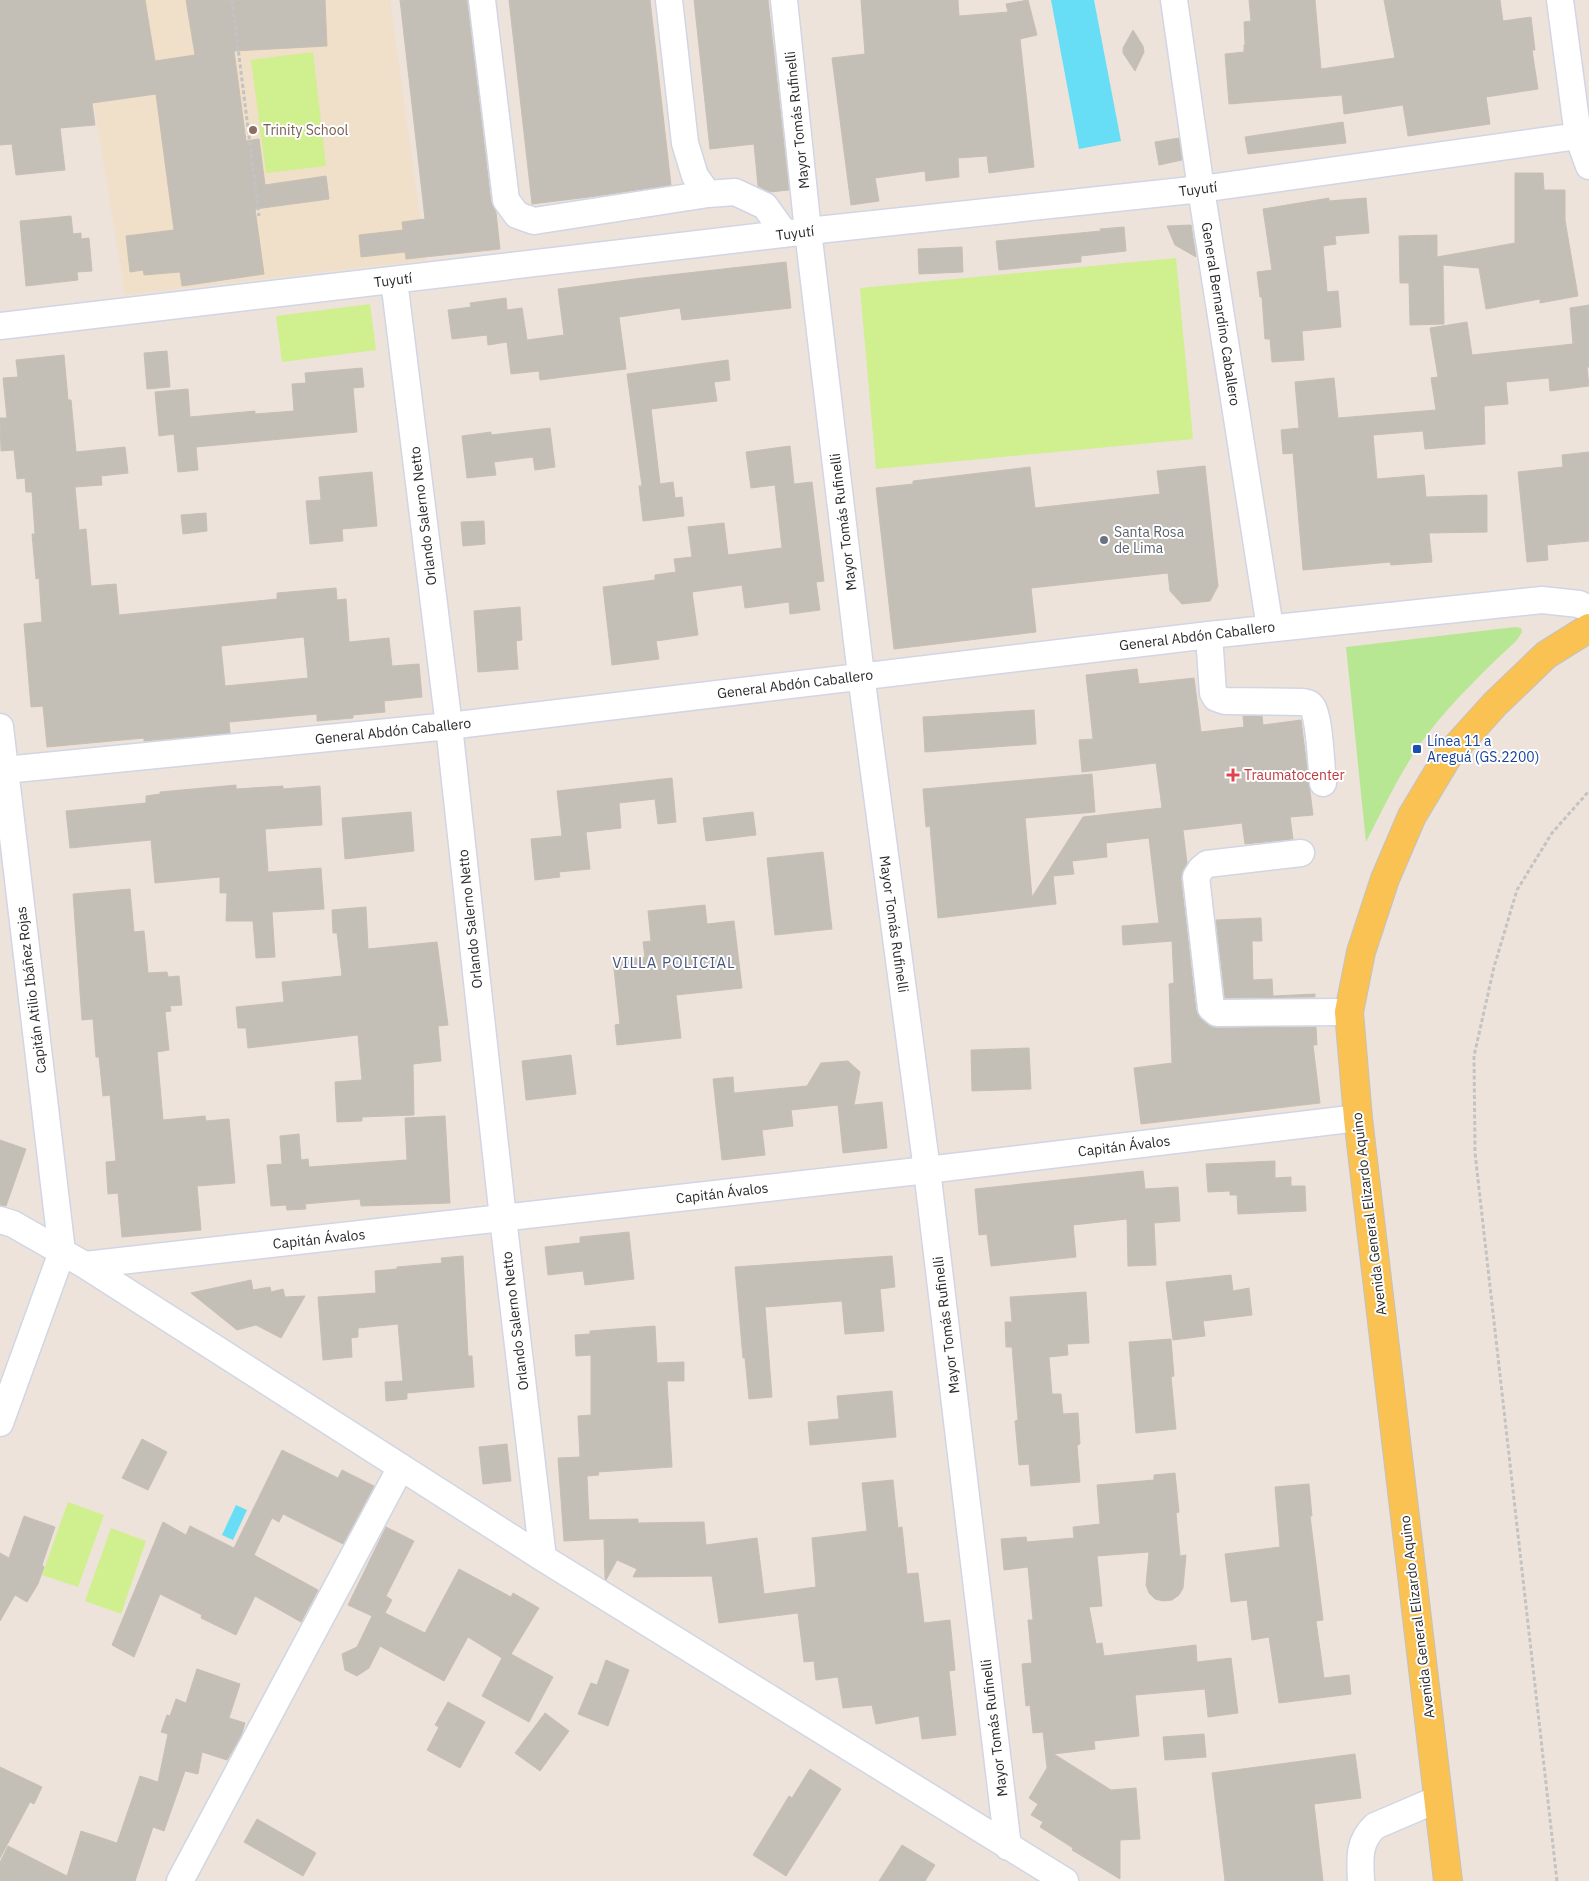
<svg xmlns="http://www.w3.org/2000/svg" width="1589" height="1881" font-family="'IBM Plex Sans',sans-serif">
<rect width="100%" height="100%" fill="#ede3db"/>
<!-- education -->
<path fill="#f0dfc9" d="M 77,0 L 390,0 L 426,260 L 125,295 Z"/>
<!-- green -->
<path fill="#b8e793" d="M 1515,627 L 1521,628 L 1522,632 L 1517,640 C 1486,669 1456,698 1429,732 C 1403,766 1385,805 1366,842 L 1346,647 Z"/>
<!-- pitch -->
<path fill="#d0ef8e" d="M 313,52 L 326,166 L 266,173 L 251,60 Z
M 1176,258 L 1193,439 L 876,469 L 860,288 Z
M 370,304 L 376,350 L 282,362 L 276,316 Z
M 68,1502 L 104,1515 L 78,1587 L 42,1575 Z
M 111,1528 L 146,1541 L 121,1614 L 85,1601 Z"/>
<!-- water -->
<path fill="#67def6" d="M 1051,0 L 1094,0 L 1121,141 L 1079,149 Z
M 236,1505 L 247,1510 L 233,1540 L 222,1535 Z"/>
<!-- building -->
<path fill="#c4bfb6" stroke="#c8bfb4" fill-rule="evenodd" d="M 0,0 L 145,0 L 155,61 L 195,55 L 186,0 L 325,0 L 327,46 L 234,51 L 246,141 L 259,139 L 265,185 L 326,176 L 329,199 L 255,209 L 264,274 L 182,286 L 180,272 L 144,275 L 143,270 L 130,272 L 126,236 L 174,230 L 156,94 L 92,103 L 95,125 L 60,128 L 65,170 L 16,175 L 12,144 L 0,145 Z
M 400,0 L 467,0 L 491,202 L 496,212 L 500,249 L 406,259 L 405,252 L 361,257 L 359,235 L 403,230 L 402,222 L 425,219 Z
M 509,0 L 650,0 L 671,185 L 589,197 L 532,204 Z
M 694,0 L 768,0 L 789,190 L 770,192 L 758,186 L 754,144 L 710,149 Z
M 861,0 L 958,0 L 959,16 L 1008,12 L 1006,4 L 1028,0 L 1037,35 L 1020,39 L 1034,167 L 989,173 L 987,156 L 958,158 L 959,177 L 926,181 L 925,171 L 875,178 L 879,201 L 851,205 L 832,58 L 865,54 Z
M 1249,0 L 1315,0 L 1321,69 L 1395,58 L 1384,0 L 1500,0 L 1503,21 L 1531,17 L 1535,50 L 1532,50 L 1538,89 L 1486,97 L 1490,124 L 1408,136 L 1403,105 L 1344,114 L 1342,95 L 1229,104 L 1225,54 L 1244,52 L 1244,45 L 1245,45 L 1244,22 L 1251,21 Z
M 1133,30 L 1143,46 L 1144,52 L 1135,71 L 1123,53 L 1123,48 Z
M 1343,122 L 1346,143 L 1248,154 L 1245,137 Z
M 1179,138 L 1182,160 L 1159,165 L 1155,142 Z
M 1515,173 L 1543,173 L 1544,190 L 1565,190 L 1565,220 L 1578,296 L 1540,303 L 1540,299 L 1486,309 L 1479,268 L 1443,265 L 1444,324 L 1410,325 L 1409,283 L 1400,283 L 1399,236 L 1437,235 L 1437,257 L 1515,243 Z
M 1329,198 L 1329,201 L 1366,198 L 1369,233 L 1335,236 L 1336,244 L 1323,246 L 1327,292 L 1338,291 L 1341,327 L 1302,331 L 1304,360 L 1272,362 L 1270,339 L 1265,339 L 1262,297 L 1260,297 L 1257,272 L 1272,270 L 1263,209 Z
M 71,216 L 73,234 L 81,233 L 81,239 L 89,238 L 92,271 L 77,272 L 78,280 L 26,286 L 20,221 Z
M 1191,225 L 1196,257 L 1175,245 L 1167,226 Z
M 1124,227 L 1126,251 L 1081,256 L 1081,262 L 999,270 L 996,241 L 1101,231 L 1100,229 Z
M 962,247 L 963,272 L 919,274 L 918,249 Z
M 786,262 L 791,308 L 682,320 L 680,308 L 619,317 L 626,369 L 540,380 L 539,371 L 511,374 L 507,342 L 488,345 L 487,335 L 452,339 L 448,310 L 471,307 L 470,303 L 506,298 L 507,310 L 522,308 L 527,340 L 564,335 L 558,289 L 642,278 Z
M 1589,305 L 1589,367 L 1587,367 L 1589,386 L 1550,391 L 1549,378 L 1506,382 L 1508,404 L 1484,406 L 1485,444 L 1425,449 L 1423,431 L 1373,435 L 1377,479 L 1424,475 L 1426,497 L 1487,495 L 1487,532 L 1429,533 L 1432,562 L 1391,565 L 1390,562 L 1303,570 L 1293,453 L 1283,454 L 1281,430 L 1299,428 L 1295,382 L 1334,378 L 1338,418 L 1436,410 L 1431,378 L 1438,377 L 1430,328 L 1467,322 L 1472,355 L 1573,344 L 1570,308 Z
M 167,351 L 170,387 L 147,389 L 144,353 Z
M 64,355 L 68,400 L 71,400 L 76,452 L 125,447 L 128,473 L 101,476 L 102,485 L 75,487 L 79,530 L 86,529 L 91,586 L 116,584 L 119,615 L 277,599 L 277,593 L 336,588 L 337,600 L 346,599 L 349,642 L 389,638 L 392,666 L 419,664 L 422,697 L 384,701 L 385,712 L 353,715 L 353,718 L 317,721 L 317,714 L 229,722 L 230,733 L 144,741 L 144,738 L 47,747 L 43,706 L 31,707 L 24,624 L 42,622 L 39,578 L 36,579 L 32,534 L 35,534 L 32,492 L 26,492 L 25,478 L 17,479 L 14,450 L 1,451 L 0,418 L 7,418 L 3,378 L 18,377 L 16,360 ZM 304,637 L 308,678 L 225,686 L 221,646 Z
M 728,360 L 730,380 L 714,382 L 717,401 L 651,409 L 660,484 L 673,482 L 675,498 L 682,497 L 684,516 L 643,521 L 639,486 L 642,486 L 627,374 Z
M 362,368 L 364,387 L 353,388 L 357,432 L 196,447 L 198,470 L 178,472 L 174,434 L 159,436 L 155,392 L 188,389 L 190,417 L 255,411 L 255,414 L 294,411 L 292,384 L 306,383 L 305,373 Z
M 550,428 L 555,467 L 535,470 L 533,457 L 494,462 L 496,475 L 467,478 L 462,436 L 491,432 L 491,435 Z
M 790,446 L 794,484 L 812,482 L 824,581 L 816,582 L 820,610 L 790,614 L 789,602 L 745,608 L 742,585 L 692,592 L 698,635 L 656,641 L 659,659 L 612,665 L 603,587 L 655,580 L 655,575 L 676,572 L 674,559 L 692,557 L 688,527 L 724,523 L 728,555 L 782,548 L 775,485 L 751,488 L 746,452 Z
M 1589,452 L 1589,541 L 1547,545 L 1548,560 L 1527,562 L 1518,472 L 1563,467 L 1562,455 Z
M 1205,466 L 1218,586 L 1210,601 L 1182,604 L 1170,591 L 1168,573 L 1031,588 L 1036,632 L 894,649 L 876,488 L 913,484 L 913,481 L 1030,467 L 1035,508 L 1160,494 L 1157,471 Z
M 372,472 L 377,526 L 342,529 L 343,541 L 310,544 L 306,501 L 321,500 L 319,477 Z
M 206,513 L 207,531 L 183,534 L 181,515 Z
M 484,521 L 485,544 L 463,546 L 461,522 Z
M 520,607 L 522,640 L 516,641 L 518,669 L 478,672 L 474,611 Z
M 1137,669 L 1139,684 L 1194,678 L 1201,732 L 1244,727 L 1243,716 L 1262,716 L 1263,725 L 1301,720 L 1313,815 L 1290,817 L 1293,839 L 1245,844 L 1242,823 L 1183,830 L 1187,863 L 1183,870 L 1181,879 L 1196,1010 L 1201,1019 L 1208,1025 L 1217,1028 L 1316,1027 L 1317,1045 L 1313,1045 L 1320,1103 L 1141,1124 L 1134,1068 L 1172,1063 L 1169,984 L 1174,983 L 1172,941 L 1123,945 L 1122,926 L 1159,923 L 1149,838 L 1106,843 L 1107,857 L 1072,861 L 1074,874 L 1053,876 L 1056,904 L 938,918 L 930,826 L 926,827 L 923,789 L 1092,774 L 1095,812 L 1025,818 L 1032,897 L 1083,817 L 1162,808 L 1156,763 L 1082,772 L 1079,740 L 1093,739 L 1086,675 Z
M 1034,710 L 1036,744 L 925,752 L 923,717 Z
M 672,778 L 676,822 L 658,824 L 655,799 L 619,803 L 621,828 L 586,832 L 590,869 L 559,872 L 560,877 L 535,880 L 531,839 L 562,836 L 557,791 Z
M 236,785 L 236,789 L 283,786 L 283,789 L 320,786 L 322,825 L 265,829 L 268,872 L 321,868 L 324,909 L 272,912 L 275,957 L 256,958 L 253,921 L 226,921 L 227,893 L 220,893 L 220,877 L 155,883 L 151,840 L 70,848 L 66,811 L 146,803 L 146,796 L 160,794 L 160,792 Z
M 411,812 L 414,851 L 345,859 L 342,818 Z
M 753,812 L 756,835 L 706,841 L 703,818 Z
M 823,852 L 832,929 L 775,935 L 767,858 Z
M 130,889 L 134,932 L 144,931 L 148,973 L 167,972 L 168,977 L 179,976 L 182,1005 L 170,1006 L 171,1011 L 165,1012 L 169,1050 L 157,1052 L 163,1120 L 205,1116 L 206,1121 L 229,1119 L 235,1183 L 197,1186 L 201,1230 L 122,1237 L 118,1193 L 108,1194 L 106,1162 L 116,1161 L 110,1095 L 103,1096 L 99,1057 L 96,1057 L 93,1019 L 82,1020 L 73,894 Z
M 705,905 L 707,924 L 734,921 L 742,988 L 676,995 L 681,1038 L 617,1045 L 615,1025 L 620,1024 L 613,960 L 645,957 L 643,942 L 651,941 L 648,911 Z
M 366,907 L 368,949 L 437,942 L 448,1025 L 438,1026 L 441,1061 L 413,1064 L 414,1115 L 362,1117 L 362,1121 L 337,1122 L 335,1082 L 362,1080 L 358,1035 L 248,1048 L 246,1028 L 238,1028 L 236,1007 L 284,1002 L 282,982 L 342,976 L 337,933 L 333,933 L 332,910 Z
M 1261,918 L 1262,941 L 1252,941 L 1253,980 L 1272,979 L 1273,996 L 1315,994 L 1315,997 L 1225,998 L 1216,920 Z
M 1029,1048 L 1031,1089 L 972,1091 L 971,1050 Z
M 571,1055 L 576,1094 L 526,1100 L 522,1061 Z
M 848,1061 L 860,1072 L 854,1105 L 882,1102 L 887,1148 L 843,1153 L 838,1105 L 791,1110 L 793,1126 L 762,1130 L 765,1155 L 722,1160 L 713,1079 L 733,1077 L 734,1093 L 807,1086 L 821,1063 Z
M 445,1116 L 450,1203 L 361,1206 L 360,1199 L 305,1204 L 306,1209 L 287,1210 L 286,1205 L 271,1206 L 267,1165 L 282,1164 L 280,1136 L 299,1134 L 301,1160 L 308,1159 L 309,1167 L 407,1160 L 405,1118 Z
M 0,1140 L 26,1149 L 6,1206 L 0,1205 Z
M 1275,1161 L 1275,1178 L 1291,1177 L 1291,1186 L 1305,1186 L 1306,1211 L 1238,1214 L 1237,1195 L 1230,1195 L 1230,1191 L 1208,1192 L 1206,1164 Z
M 1143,1171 L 1145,1189 L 1178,1187 L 1180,1221 L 1154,1223 L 1156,1265 L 1128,1266 L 1127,1219 L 1073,1225 L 1076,1257 L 991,1266 L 987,1234 L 979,1235 L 975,1189 Z
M 629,1232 L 634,1279 L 585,1285 L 583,1271 L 548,1275 L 545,1247 L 580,1243 L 580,1237 Z
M 463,1256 L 468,1356 L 472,1356 L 474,1387 L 407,1393 L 407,1399 L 386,1401 L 385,1382 L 403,1381 L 398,1324 L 358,1328 L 358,1337 L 351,1338 L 352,1357 L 323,1360 L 318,1297 L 376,1293 L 375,1271 L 397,1269 L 397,1267 L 442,1263 L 441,1258 Z
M 892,1256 L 895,1287 L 880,1289 L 884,1331 L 845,1334 L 842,1301 L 765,1307 L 772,1397 L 749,1399 L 745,1358 L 743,1358 L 735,1267 Z
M 1231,1275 L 1233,1291 L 1249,1288 L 1252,1315 L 1203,1321 L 1205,1336 L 1173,1340 L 1166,1282 Z
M 251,1280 L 253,1290 L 270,1287 L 271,1292 L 283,1289 L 285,1297 L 305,1296 L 281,1338 L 256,1325 L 237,1330 L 191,1293 Z
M 1086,1292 L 1089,1343 L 1067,1344 L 1068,1355 L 1049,1357 L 1052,1394 L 1061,1394 L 1063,1414 L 1078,1413 L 1080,1444 L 1077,1445 L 1080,1482 L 1031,1486 L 1029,1464 L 1019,1465 L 1015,1421 L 1018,1420 L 1012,1347 L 1006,1347 L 1005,1322 L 1012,1322 L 1010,1297 Z
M 655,1326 L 657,1363 L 684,1362 L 684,1381 L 667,1381 L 672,1467 L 598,1472 L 599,1475 L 587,1476 L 589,1520 L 638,1519 L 638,1523 L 704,1522 L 706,1545 L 757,1538 L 764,1594 L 816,1587 L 812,1538 L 867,1531 L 862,1483 L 893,1480 L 898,1528 L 902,1527 L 907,1574 L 918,1573 L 924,1623 L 950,1620 L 955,1670 L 949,1671 L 956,1735 L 922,1739 L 919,1716 L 876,1724 L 872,1705 L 843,1708 L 838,1677 L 816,1680 L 814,1661 L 804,1662 L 798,1613 L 719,1623 L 712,1576 L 633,1577 L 637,1569 L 617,1560 L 606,1580 L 605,1578 L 604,1539 L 564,1541 L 558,1458 L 580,1457 L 578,1416 L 591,1415 L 591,1355 L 576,1356 L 575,1335 L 590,1334 L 590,1331 Z
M 1171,1339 L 1174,1376 L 1171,1377 L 1176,1429 L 1136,1433 L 1129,1342 Z
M 892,1391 L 896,1437 L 810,1445 L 808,1422 L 839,1419 L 837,1396 Z
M 142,1439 L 167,1452 L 148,1490 L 122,1478 Z
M 507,1444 L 511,1481 L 483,1484 L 479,1447 Z
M 282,1450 L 338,1478 L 342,1470 L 374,1486 L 343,1544 L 283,1514 L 279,1522 L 272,1518 L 254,1555 L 318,1590 L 301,1622 L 255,1596 L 236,1635 L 201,1618 L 202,1615 L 160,1594 L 134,1657 L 112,1645 L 163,1522 L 186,1535 L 190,1526 L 234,1548 Z
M 1175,1473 L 1179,1512 L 1176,1513 L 1180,1556 L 1186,1555 L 1183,1588 L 1179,1595 L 1172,1600 L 1163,1601 L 1155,1599 L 1149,1593 L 1146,1585 L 1149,1552 L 1097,1556 L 1102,1606 L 1089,1607 L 1096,1644 L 1102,1643 L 1104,1656 L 1196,1645 L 1197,1662 L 1231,1658 L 1238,1713 L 1208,1717 L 1205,1689 L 1135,1695 L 1139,1736 L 1094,1741 L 1095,1749 L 1054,1754 L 1111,1790 L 1136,1788 L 1140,1839 L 1120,1840 L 1120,1879 L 1072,1850 L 1073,1848 L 1040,1827 L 1043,1822 L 1031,1815 L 1038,1804 L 1029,1798 L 1047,1768 L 1043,1732 L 1033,1733 L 1030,1705 L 1026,1706 L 1022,1664 L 1032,1663 L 1028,1620 L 1033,1620 L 1028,1567 L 1004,1570 L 1001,1539 L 1026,1537 L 1027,1542 L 1074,1538 L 1073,1527 L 1100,1524 L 1097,1485 L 1154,1480 L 1154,1475 Z
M 1309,1484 L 1312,1516 L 1310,1516 L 1323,1620 L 1316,1621 L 1324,1678 L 1349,1675 L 1351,1694 L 1279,1703 L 1269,1637 L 1252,1640 L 1247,1600 L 1231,1602 L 1225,1554 L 1280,1547 L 1275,1487 Z
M 24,1516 L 55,1527 L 42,1565 L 44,1567 L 38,1584 L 27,1602 L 15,1595 L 0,1621 L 0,1553 L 9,1558 Z
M 386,1527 L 414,1541 L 386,1596 L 392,1600 L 385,1613 L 425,1633 L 459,1569 L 511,1597 L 513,1593 L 539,1608 L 511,1654 L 553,1677 L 529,1722 L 482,1696 L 502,1658 L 468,1637 L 444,1681 L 380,1646 L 369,1668 L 357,1676 L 345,1670 L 342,1654 L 357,1647 L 372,1616 L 348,1605 Z
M 606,1660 L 629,1670 L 608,1726 L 578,1714 L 591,1683 L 597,1685 Z
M 197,1669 L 240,1684 L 229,1718 L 245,1723 L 241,1736 L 227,1760 L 202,1752 L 198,1774 L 185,1771 L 164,1831 L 153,1827 L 135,1881 L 0,1881 L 0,1862 L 8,1846 L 67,1876 L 81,1831 L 117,1843 L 140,1776 L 158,1782 L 168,1734 L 161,1732 L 167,1715 L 170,1716 L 176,1699 L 186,1703 Z
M 448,1702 L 485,1722 L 460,1768 L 427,1750 L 439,1727 L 435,1725 Z
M 545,1713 L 569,1731 L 540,1771 L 515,1753 Z
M 1204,1734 L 1206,1757 L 1165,1760 L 1163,1737 Z
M 1355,1754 L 1361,1798 L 1314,1804 L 1323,1881 L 1225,1881 L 1212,1773 Z
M 0,1767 L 42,1787 L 34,1804 L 30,1802 L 0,1858 Z
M 810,1769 L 841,1789 L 786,1876 L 753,1855 L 789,1796 L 792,1798 Z
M 257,1819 L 316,1853 L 303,1876 L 244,1842 Z
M 902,1845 L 935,1865 L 925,1881 L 879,1881 Z"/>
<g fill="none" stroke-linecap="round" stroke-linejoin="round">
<defs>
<path id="minor" d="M 482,0 L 506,200 L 517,215 L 534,221 L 708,194 L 735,192 L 765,206 L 785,234
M 669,0 L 685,143 L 695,176 L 708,194
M 784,0 L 808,231 L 861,675 L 927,1170 L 1008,1847
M 1174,0 L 1201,189 L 1270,628
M 1560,0 L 1578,136 L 1589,166
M 394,280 L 449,726 L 503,1218 L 543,1558
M 0,326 L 808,231 L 1201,189 L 1578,136 L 1589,132
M 1209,635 L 1213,693 L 1216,698 L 1225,701 L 1303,702 C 1308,703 1310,703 1313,708 C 1320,722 1321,765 1323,783
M 0,727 L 62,1252 L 0,1423
M 0,769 L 5,770 L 449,726 L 1209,635 L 1542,600 L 1579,604 L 1589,609
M 1301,853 L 1207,864 L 1201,869 L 1196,877 L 1211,1008 L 1217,1013 L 1349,1012
M 0,1220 L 13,1224 L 85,1265 L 543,1558 L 1065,1881
M 85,1265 L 927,1170 L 1358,1118
M 180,1881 L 401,1467
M 1361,1881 C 1360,1858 1358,1842 1375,1826 L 1438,1799"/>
<path id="major" d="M 1448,1881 L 1358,1118 L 1349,1012 L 1361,952 L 1385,879 L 1412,816 L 1448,756 L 1495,704 L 1546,655 L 1589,628"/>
</defs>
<!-- minor casing -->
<use href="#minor" stroke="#d0d6e4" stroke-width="29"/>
<!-- major casing -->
<use href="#major" stroke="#c3c3c3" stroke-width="30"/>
<!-- path -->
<path stroke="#c3c3c3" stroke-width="3" stroke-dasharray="4 2.5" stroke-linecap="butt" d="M 232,0 L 259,216
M 1557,1881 L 1475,1153 L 1474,1056 L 1494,967 L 1517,890 L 1552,833 L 1589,791"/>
<!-- minor -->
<use href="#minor" stroke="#fff" stroke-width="26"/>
<!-- major -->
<use href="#major" stroke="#f9c253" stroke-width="28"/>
</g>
<!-- markers -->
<circle fill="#8d6e63" stroke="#fff" stroke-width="2" cx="253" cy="130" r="5"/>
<circle fill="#6b7280" stroke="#fff" stroke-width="2" cx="1104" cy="540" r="5"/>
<rect fill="#1a4fb4" stroke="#fff" stroke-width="2" x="1412" y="744" width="10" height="10" rx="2.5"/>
<path fill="#e0444e" stroke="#fff" stroke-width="2" d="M1230.5 767.5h5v5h5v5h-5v5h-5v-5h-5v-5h5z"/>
<g text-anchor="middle" stroke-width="4" stroke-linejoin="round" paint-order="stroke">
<!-- street labels -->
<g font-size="14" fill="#2a2a2a" stroke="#fff">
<text transform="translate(797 120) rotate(-96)" y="5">Mayor Tomás Rufinelli</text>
<text transform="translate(1198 189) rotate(-7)" y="5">Tuyutí</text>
<text transform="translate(795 233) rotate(-7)" y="5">Tuyutí</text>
<text transform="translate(393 280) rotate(-7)" y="5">Tuyutí</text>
<text transform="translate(1221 314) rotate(81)" y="5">General Bernardino Caballero</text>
<text transform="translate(423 516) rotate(-97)" y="5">Orlando Salerno Netto</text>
<text transform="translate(843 522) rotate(-97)" y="5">Mayor Tomás Rufinelli</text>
<text transform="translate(1197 636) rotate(-7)" y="5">General Abdón Caballero</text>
<text transform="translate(795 684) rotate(-7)" y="5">General Abdón Caballero</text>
<text transform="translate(393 731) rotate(-6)" y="5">General Abdón Caballero</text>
<text transform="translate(470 919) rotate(-96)" y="5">Orlando Salerno Netto</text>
<text transform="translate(894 924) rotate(82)" y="5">Mayor Tomás Rufinelli</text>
<text transform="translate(31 990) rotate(-97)" y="5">Capitán Atilio Ibáñez Rojas</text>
<text transform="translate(1124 1146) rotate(-7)" y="5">Capitán Ávalos</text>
<text transform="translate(722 1193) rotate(-7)" y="5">Capitán Ávalos</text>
<text transform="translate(1369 1214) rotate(-97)" y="5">Avenida General Elizardo Aquino</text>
<text transform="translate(319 1239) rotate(-6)" y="5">Capitán Ávalos</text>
<text transform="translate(515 1321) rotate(-97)" y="5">Orlando Salerno Netto</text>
<text transform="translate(946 1325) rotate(-97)" y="5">Mayor Tomás Rufinelli</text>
<text transform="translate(1417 1617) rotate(-97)" y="5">Avenida General Elizardo Aquino</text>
<text transform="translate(994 1728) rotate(-97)" y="5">Mayor Tomás Rufinelli</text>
</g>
<!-- education labels -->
<g font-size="14" fill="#785e54" stroke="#fff" text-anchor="start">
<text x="263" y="135">Trinity School</text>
</g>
<!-- worship labels -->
<g font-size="14" fill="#5b616d" stroke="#fff" text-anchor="start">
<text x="1114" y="537">Santa Rosa<tspan x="1114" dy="16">de Lima</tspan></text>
</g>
<!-- transit labels -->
<g font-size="14" fill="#164399" stroke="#fff" text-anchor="start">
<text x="1427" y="746">Línea 11 a<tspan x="1427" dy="16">Areguá (GS.2200)</tspan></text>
</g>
<!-- health labels -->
<g font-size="14" fill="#be3a42" stroke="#fff" text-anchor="start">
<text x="1244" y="780">Traumatocenter</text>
</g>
<!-- neighbourhood labels -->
<g font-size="15" letter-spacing="1" fill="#47567d" stroke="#fff">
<text x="674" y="968">VILLA POLICIAL</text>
</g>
</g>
</svg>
